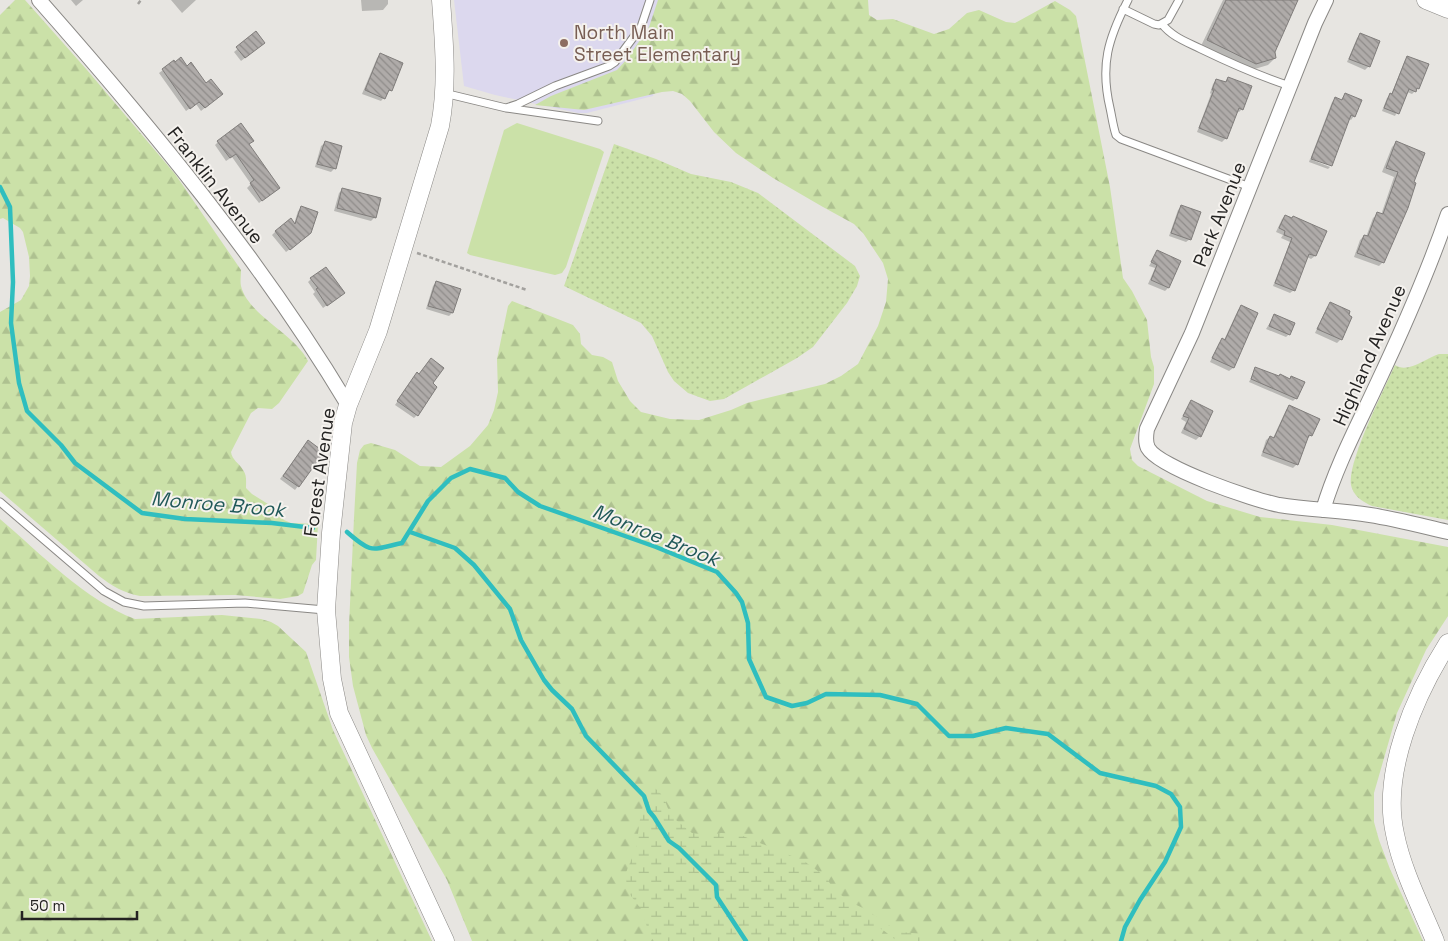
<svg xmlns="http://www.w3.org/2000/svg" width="1448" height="941" font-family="'Space Grotesk',sans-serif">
<defs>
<pattern id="grass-dots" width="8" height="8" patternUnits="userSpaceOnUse" patternTransform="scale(1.25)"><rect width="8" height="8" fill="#cbe1a8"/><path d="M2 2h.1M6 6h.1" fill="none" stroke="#aec190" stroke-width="1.8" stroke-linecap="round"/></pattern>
<pattern id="forest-firs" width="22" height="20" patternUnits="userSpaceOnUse" patternTransform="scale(1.25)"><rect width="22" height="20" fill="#cbe1a8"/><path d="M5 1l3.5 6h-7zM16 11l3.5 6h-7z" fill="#aec190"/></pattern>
<pattern id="wetland-marsh" width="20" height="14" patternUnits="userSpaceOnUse" patternTransform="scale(1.25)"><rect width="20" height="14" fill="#cbe1a8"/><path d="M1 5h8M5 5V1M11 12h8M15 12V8" fill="none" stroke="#aec190"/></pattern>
<pattern id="building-back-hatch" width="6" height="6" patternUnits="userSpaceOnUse" patternTransform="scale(1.25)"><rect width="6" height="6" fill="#afaba9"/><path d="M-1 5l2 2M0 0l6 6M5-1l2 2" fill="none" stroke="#8e8b89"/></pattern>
</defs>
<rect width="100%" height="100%" fill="#e7e5e1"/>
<!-- education -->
<path fill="#dcd8ee" d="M 454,0 L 680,0 L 653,96 L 587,113 L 578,113 L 495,95 L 464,86 Z"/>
<!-- grass -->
<path fill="url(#grass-dots)" d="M 614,144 L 656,159 L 691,174 L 731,182 L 758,193 L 855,266 L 860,276 L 857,286 L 847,303 L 813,347 L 797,358 L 724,399 L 710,401 L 688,393 L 674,381 L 668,372 L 652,336 L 641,323 L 564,286 Z
M 1439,354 L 1448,354 L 1448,520 L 1372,506 C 1363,502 1353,496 1351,485 C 1347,462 1384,390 1395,365 C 1408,374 1426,358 1439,354 Z"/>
<!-- forest -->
<path fill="url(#forest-firs)" d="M 15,0 L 25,0 L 87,70 L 175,174 L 241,270 C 241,275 240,282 241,286 C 248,315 295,334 308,361 L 279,403 L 272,409 L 258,408 L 251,413 L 231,452 C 232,460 239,463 243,470 C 247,475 246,482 246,488 L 252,494 L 268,504 L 284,520 L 291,523 L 318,524 L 316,560 L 312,565 L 303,593 L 298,596 L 280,599 L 235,595 L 140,596 C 124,593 112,586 99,576 L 0,491 L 0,312 L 21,300 L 29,286 L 30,276 L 29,257 L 23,232 L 20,228 L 3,218 L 0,219 L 0,15 Z
M 658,0 L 868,0 L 869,15 L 877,20 L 893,19 L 934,34 L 949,29 L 967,13 L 979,10 L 1006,22 L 1015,23 L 1055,1 L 1070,10 L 1076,16 L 1110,187 L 1123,278 L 1132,291 L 1147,320 L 1151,357 L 1154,367 L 1154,384 L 1130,449 L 1132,460 L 1138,466 L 1207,501 L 1260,517 L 1332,525 L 1448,547 L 1448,616 L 1426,650 L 1397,713 L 1374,793 L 1374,822 L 1379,840 L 1390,869 L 1423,941 L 472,941 L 447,880 L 372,748 L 366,735 L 353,686 L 349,657 L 349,625 L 354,518 L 357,463 L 360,450 L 364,445 L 371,443 L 395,450 L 420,466 L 441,467 L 470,446 L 488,425 L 494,410 L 498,392 L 497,359 L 508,306 L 512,301 L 573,325 L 580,334 L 581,344 L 592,355 L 603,357 L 612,362 L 618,381 L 630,401 L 641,412 L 670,419 L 699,420 L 731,410 L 747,403 L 825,384 L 841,376 L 858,364 L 878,326 L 886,302 L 888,279 L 883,263 L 863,233 L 854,224 L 823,207 L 773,178 L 736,153 L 714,132 L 690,101 L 682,94 L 673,91 L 662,92 L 584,110 L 535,105 L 551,96 L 617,70 L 627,59 L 649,27 Z
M 0,519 C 41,554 85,600 135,619 L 222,615 L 261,619 L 271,622 L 278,626 L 306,652 L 333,730 L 432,941 L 0,941 Z"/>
<!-- wetland -->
<path fill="url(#wetland-marsh)" d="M 652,785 L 663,796 L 671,816 L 692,833 L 709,836 L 721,833 L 738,834 L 804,861 L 826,877 L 834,890 L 852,903 L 863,908 L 899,932 L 924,934 L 941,941 L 897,941 L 883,930 L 875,926 L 858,941 L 654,941 L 649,933 L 641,909 L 628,892 L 625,875 L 636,848 L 641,812 Z"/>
<!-- pitch -->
<path fill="#cbe1a8" d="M 517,123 L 600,149 L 604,152 L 566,267 L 562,273 L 555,275 L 470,255 L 467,253 L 504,130 Z"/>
<!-- shadow -->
<path fill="#0003" d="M 71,0 L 83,0 L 76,6 Z
M 171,0 L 196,0 L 182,13 Z
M 361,0 L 388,0 L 388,4 L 383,10 L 362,11 Z
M 1223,0 L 1297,0 L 1273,52 L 1275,58 L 1268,65 L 1248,71 L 1200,48 Z
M 256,33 L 260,46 L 241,61 L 234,52 Z
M 1360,35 L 1369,66 L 1365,70 L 1347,62 L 1357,38 Z
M 380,55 L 390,90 L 381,101 L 362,94 L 377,58 Z
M 1408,57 L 1418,88 L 1412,94 L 1407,92 L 1395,116 L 1382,111 L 1387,98 L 1391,95 L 1405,60 Z
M 187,67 L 218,97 L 201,111 L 196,104 L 186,111 L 159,73 L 163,70 Z
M 1228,78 L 1242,109 L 1239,112 L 1236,111 L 1226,138 L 1222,142 L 1197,132 L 1211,94 L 1210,93 L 1213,84 L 1216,80 L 1225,82 Z
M 1345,94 L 1354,116 L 1351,120 L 1349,119 L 1331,165 L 1311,157 L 1332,102 L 1335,99 L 1340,101 Z
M 218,142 L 248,145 L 275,191 L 259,203 L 247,188 L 251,184 L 232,157 L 226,161 L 215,145 Z
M 325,143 L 335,168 L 331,172 L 315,167 L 321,146 Z
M 1396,143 L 1412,183 L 1383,262 L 1379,266 L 1354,257 L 1360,240 L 1364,236 L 1366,237 L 1373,218 L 1378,214 L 1381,215 L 1394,177 L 1382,172 L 1392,147 Z
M 1310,159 L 1330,167 L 1328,169 L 1309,162 Z
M 342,190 L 375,217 L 371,221 L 334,211 L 339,193 Z
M 1182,206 L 1190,239 L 1186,242 L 1169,236 L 1178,210 Z
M 302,208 L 317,213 L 309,235 L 286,252 L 272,235 L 276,231 L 294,224 L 298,211 Z
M 1285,216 L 1315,256 L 1311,259 L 1307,257 L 1294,290 L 1290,293 L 1273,286 L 1290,242 L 1281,238 L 1283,235 L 1276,232 L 1282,219 Z
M 1157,252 L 1179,261 L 1168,288 L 1165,291 L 1148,284 L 1155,268 L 1149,266 Z
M 311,279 L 340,296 L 323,308 L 313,294 L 315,292 L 308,282 Z
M 436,282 L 452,313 L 449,316 L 426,309 L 433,286 Z
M 1330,304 L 1351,317 L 1340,340 L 1337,343 L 1315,333 L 1327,307 Z
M 1242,307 L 1256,314 L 1233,368 L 1229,371 L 1210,362 L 1219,343 L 1224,340 L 1238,310 Z
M 1275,315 L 1289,334 L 1286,337 L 1266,329 Z
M 1256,368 L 1290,380 L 1296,398 L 1293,401 L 1249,382 Z
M 414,377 L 431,384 L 417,415 L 414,418 L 395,405 Z
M 1191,402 L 1212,411 L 1200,436 L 1196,440 L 1181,433 L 1186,422 L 1181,419 Z
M 1289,406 L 1311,435 L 1307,439 L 1297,464 L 1293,468 L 1261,456 L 1266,440 L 1270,437 L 1273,438 L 1286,410 Z
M 305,445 L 298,486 L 295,490 L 280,479 Z"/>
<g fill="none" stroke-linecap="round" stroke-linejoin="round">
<!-- stream -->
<path stroke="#2fbebf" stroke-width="4.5" d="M 0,187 L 10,207 L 13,282 L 11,323 L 19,383 L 27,411 L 61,445 L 75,463 L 142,513 L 185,519 L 272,523 L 313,528
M 347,532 C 372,554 371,550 402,543 L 428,501 L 451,478 L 470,469 L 505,478 L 518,492 L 540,506 L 656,547 L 717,572 L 736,593 L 742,602 L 748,623 L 749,659 L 766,697 L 792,706 L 807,703 L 826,694 L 880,695 L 917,704 L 949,736 L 973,736 L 1006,728 L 1048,734 L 1100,773 L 1156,786 L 1171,794 L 1180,807 L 1181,827 L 1165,862 L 1140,900 L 1125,927 L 1121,941
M 410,532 L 455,548 L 474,565 L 510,609 L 521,640 L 544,680 L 552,690 L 572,709 L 586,736 L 644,796 L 649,811 L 654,817 L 669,841 L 679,848 L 716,885 L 717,897 L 746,941"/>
</g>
<!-- building -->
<path fill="url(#building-back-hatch)" stroke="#807d7b" d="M 1226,0 L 1298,0 L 1275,52 L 1276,58 L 1256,64 L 1207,40 Z
M 256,31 L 265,43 L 245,58 L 236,47 Z
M 1360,33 L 1380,41 L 1370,67 L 1349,59 Z
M 380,53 L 403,63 L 392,91 L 389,90 L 385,99 L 365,90 Z
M 1407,56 L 1429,64 L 1419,89 L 1417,88 L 1416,92 L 1409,89 L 1399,114 L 1384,108 L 1390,93 L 1392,94 Z
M 181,57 L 187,66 L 191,62 L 206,83 L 211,79 L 223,94 L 205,108 L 199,102 L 190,109 L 162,69 L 174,60 L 175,62 Z
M 1228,77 L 1252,86 L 1243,110 L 1239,108 L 1227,139 L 1199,128 L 1214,90 L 1212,90 L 1216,79 L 1226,82 Z
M 1345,93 L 1362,100 L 1355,117 L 1351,115 L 1332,166 L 1311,159 L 1335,97 L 1342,100 Z
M 241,123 L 254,141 L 249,144 L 280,188 L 262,201 L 250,183 L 254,180 L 236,154 L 230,158 L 217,141 Z
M 325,141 L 342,146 L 336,169 L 317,164 Z
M 1396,141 L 1425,153 L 1414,182 L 1416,183 L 1408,208 L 1384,263 L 1357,253 L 1364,235 L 1368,236 L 1377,212 L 1383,214 L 1398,172 L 1386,168 Z
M 342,188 L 381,198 L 376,218 L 337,208 Z
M 1181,205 L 1201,212 L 1191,240 L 1171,233 Z
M 301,206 L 318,212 L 311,233 L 290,250 L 275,231 L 291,218 L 295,224 Z
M 1285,215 L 1292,218 L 1293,216 L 1327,231 L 1316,256 L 1309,254 L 1295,291 L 1275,283 L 1292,238 L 1284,235 L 1285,231 L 1279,228 Z
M 1157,250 L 1181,261 L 1169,288 L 1151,280 L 1157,265 L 1151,262 Z
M 326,267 L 345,293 L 327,306 L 316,289 L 318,288 L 310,278 Z
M 436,281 L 461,289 L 453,313 L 428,306 Z
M 1330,302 L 1350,311 L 1349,315 L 1352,317 L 1342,340 L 1317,329 Z
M 1241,305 L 1258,313 L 1234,368 L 1212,358 L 1222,338 L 1225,340 Z
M 1274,314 L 1295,323 L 1290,335 L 1269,326 Z
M 431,358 L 444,368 L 433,383 L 437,387 L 418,416 L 397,401 L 417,372 L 419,374 Z
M 1255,367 L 1279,376 L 1280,374 L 1290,379 L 1291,376 L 1305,382 L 1297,399 L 1251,379 Z
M 1191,400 L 1213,411 L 1201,437 L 1184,429 L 1189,418 L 1183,416 Z
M 1289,405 L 1320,419 L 1312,436 L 1309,435 L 1298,465 L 1263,452 L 1270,436 L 1274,438 Z
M 308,440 L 324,452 L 299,487 L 283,476 Z"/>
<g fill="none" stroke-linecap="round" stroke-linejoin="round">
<defs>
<path id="service" d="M 1128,0 C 1108,39 1100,65 1110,108 C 1112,117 1113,126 1116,135 L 1121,139 L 1250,187
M 1123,9 L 1154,24 L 1159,25 L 1168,20 L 1179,0
M 1162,24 C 1172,37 1187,42 1201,49 C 1230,63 1259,76 1290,86
M 444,93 L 506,108 L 598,121
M 506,108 L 518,104 L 555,86 L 609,66 L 615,62 L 641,27 L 650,0
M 0,502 L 104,591 L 124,602 L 144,606 L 245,603 L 325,610"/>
<path id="minor" d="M 39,0 C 151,127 261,260 348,405
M 1326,0 L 1315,23 L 1192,333 L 1147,429 C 1146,435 1145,442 1148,448 C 1159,468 1254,500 1279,505 C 1309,510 1340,510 1370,515 C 1396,519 1422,526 1448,532
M 1323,510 C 1336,466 1358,425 1377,384 C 1403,329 1428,272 1448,214"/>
<path id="tertiary" d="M 441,0 C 444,42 448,84 440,126 L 378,331 L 348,405 L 343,423 L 331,533 L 326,610 L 332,679 L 339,713 L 445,941
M 1426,0 L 1448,9
M 1435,941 C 1421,907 1402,870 1395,834 C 1381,772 1415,695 1448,643"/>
</defs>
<!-- service casing -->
<use href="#service" stroke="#8a8885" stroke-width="9"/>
<!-- minor casing -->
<use href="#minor" stroke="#8a8885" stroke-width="16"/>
<!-- tertiary casing -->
<use href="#tertiary" stroke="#8a8885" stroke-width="19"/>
<!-- path -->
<path stroke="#a3a19e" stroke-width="2.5" stroke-dasharray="4 2.5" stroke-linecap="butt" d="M 138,4 L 141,0
M 417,253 L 527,290"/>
<!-- service -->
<use href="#service" stroke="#fff" stroke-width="7"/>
<!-- minor -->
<use href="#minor" stroke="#fff" stroke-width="14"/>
<!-- tertiary -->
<use href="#tertiary" stroke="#fff" stroke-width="18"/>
</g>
<!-- markers -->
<circle fill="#8d6e63" stroke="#f5f2ee" stroke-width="2" cx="564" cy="43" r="5"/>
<g text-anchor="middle" stroke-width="4" stroke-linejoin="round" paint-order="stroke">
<!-- education labels -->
<g font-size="19" fill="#785e54" stroke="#f5f2ee" text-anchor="start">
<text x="574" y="39">North Main<tspan x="574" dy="22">Street Elementary</tspan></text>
</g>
<!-- street labels -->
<g font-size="19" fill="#242322" stroke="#f5f2ee">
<text transform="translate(216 185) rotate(52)" y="7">Franklin Avenue</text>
<text transform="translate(1219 214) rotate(-68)" y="7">Park Avenue</text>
<text transform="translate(1369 355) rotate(-66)" y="7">Highland Avenue</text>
<text transform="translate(319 472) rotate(-82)" y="7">Forest Avenue</text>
</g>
<!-- water labels -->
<g font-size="20" font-style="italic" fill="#215959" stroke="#f5f2ee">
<text transform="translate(218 504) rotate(5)" y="7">Monroe Brook</text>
<text transform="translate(656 535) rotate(22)" y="7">Monroe Brook</text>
</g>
</g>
<!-- scale -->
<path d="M22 911v8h115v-8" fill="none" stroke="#242322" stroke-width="2.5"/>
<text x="30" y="911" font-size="15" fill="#242322" stroke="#f5f2ee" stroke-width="4" paint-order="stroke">50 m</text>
</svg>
